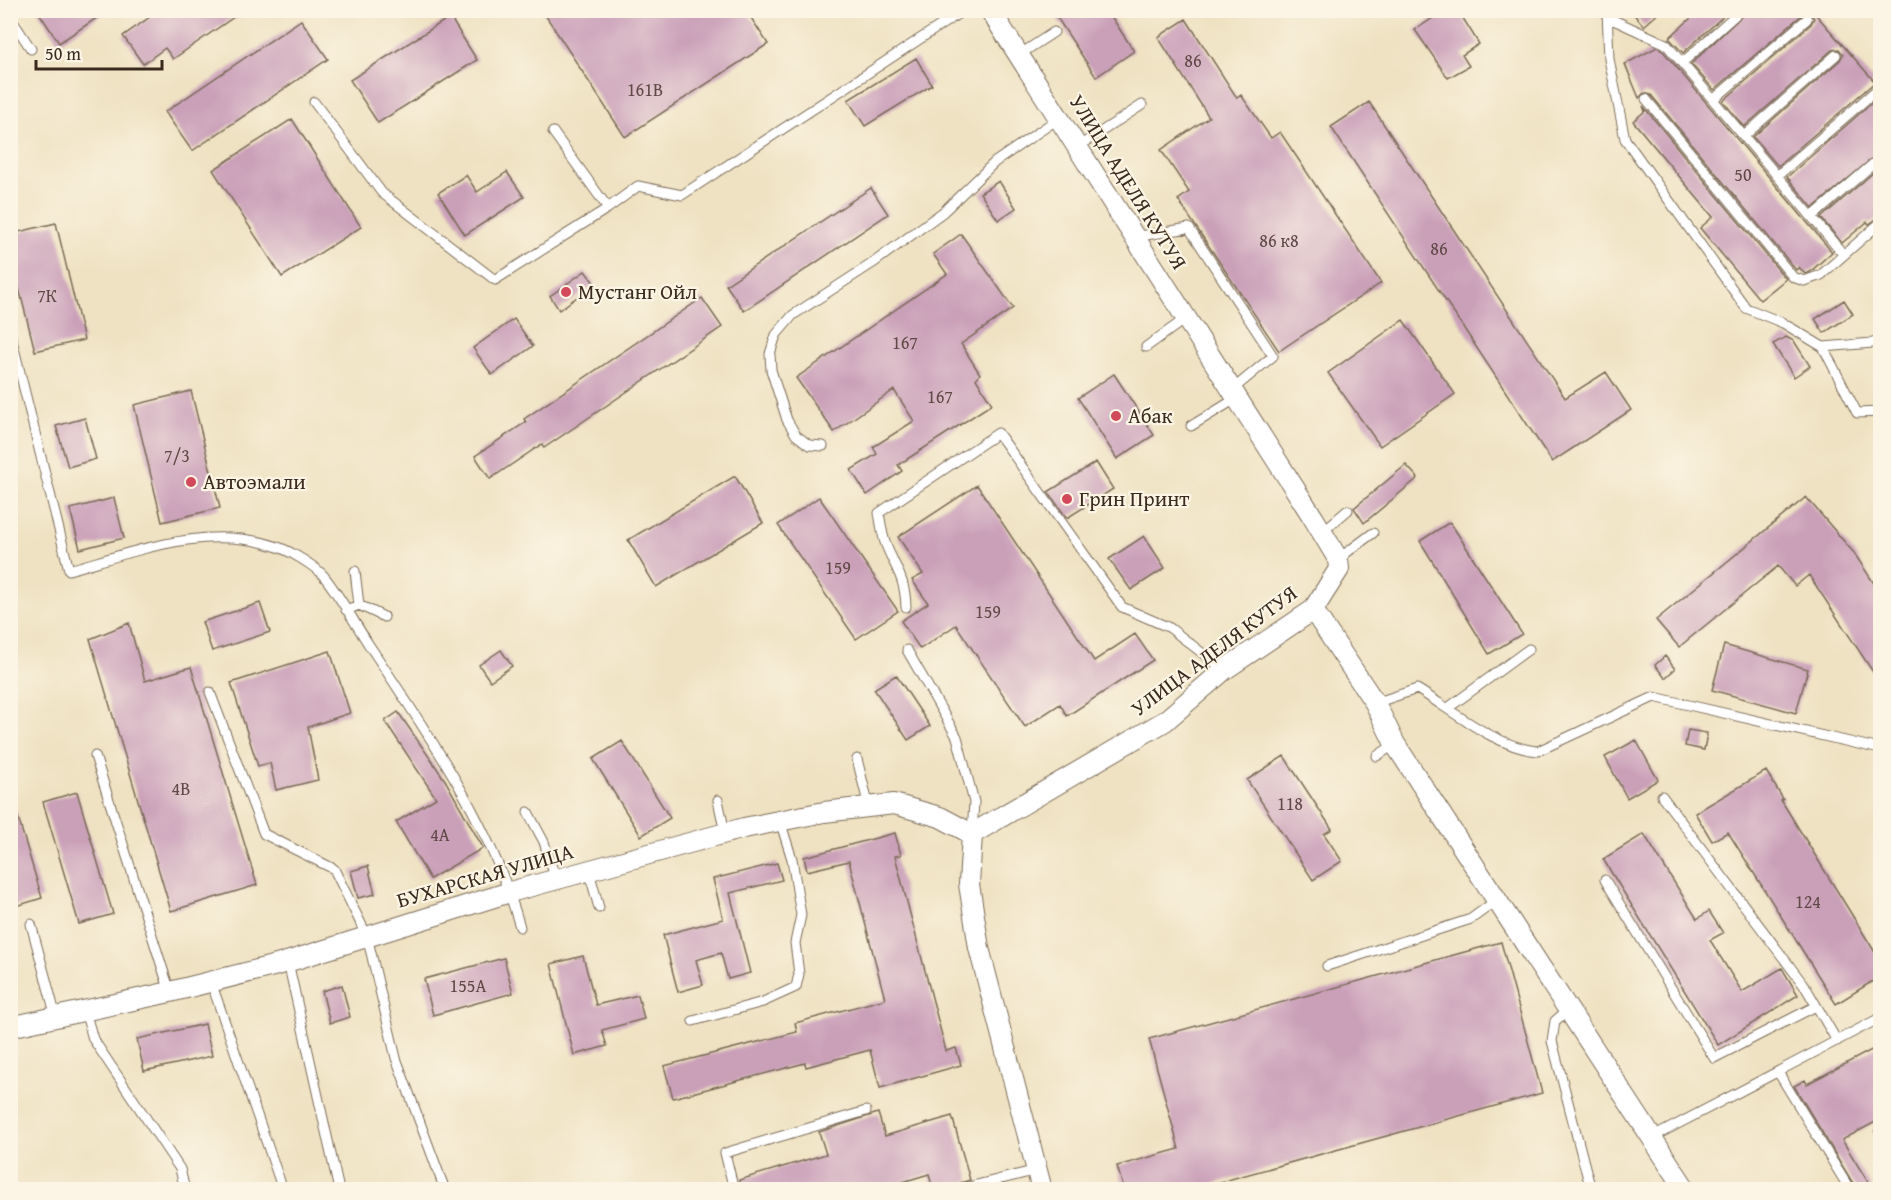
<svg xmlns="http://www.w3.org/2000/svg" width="1891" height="1200" font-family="'Gentium Book Plus',serif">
<rect width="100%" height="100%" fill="#fcf5e5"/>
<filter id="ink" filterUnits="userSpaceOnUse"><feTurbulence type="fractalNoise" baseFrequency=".0167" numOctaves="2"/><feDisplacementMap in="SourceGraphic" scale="12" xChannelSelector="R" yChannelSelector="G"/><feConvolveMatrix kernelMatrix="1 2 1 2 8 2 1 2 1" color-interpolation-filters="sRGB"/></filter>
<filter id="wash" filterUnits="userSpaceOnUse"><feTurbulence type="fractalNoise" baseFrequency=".008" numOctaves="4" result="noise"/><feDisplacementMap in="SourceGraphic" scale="24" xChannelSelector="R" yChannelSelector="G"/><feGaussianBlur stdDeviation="1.35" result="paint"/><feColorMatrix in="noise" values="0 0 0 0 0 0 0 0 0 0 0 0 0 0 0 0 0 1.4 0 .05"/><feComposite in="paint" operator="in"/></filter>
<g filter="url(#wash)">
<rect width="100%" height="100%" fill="#efe2c2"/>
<g id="blocks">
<!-- building -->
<path fill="#caa0b9" d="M 37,10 L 109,10 L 59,43 Z
M 160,10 L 244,10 L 173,59 L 165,48 L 143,64 L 123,36 Z
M 542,10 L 746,10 L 768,44 L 625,137 Z
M 1052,10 L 1107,10 L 1134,51 L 1096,77 Z
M 1445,10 L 1458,10 L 1479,44 L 1462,55 L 1469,66 L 1448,78 L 1415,30 Z
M 1630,10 L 1662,10 L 1644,26 Z
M 1700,10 L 1730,10 L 1683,53 L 1669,38 Z
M 1748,10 L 1812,10 L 1875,82 L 1778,166 L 1753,137 L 1840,60 L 1843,54 L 1839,49 L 1832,50 L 1744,127 L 1723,101 L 1811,24 L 1814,18 L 1810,13 L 1803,14 L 1714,90 L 1691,64 Z
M 450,17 L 477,60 L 378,123 L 350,80 Z
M 1186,19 L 1237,98 L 1241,95 L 1271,138 L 1280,132 L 1381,283 L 1279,351 L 1178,200 L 1189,192 L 1161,150 L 1209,117 L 1158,37 Z
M 301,20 L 328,59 L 192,151 L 165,112 Z
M 1657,47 L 1662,50 L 1832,252 L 1810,272 L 1805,274 L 1799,267 L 1796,270 L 1651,95 L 1644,93 L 1639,98 L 1625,64 Z
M 916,58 L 932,85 L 865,126 L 848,100 Z
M 1881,95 L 1881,151 L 1813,208 L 1787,177 Z
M 1369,102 L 1565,398 L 1606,372 L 1631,410 L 1552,462 L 1331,127 Z
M 1643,106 L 1786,279 L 1760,300 L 1700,228 L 1713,217 L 1633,121 L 1645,111 Z
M 292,119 L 361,227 L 282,277 L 213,170 Z
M 1881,166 L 1881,216 L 1869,224 L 1867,222 L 1842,243 L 1821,218 Z
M 507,172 L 524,197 L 465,235 L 438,193 L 466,175 L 477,192 Z
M 999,181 L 1016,208 L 998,220 L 980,193 Z
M 871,188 L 888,214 L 744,311 L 726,285 Z
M 56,223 L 84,340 L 35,351 L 10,253 L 10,234 Z
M 961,234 L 1013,308 L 961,344 L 980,374 L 976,379 L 992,404 L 898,465 L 902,471 L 867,495 L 851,470 L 877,454 L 873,447 L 914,421 L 894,390 L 834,432 L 796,378 L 947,274 L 933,254 Z
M 585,271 L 595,284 L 559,310 L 550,296 Z
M 702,298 L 722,327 L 544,448 L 542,444 L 490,479 L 475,456 L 526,422 L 524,419 Z
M 1844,300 L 1853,314 L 1824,333 L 1815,319 Z
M 514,319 L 533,346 L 492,375 L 473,348 Z
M 1403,320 L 1455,394 L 1380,446 L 1328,373 Z
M 1786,337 L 1794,341 L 1810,366 L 1794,377 L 1773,344 Z
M 1114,374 L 1154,435 L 1117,459 L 1078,398 Z
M 191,391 L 220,508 L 162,522 L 134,405 Z
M 85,418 L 96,459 L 68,467 L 56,426 Z
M 1096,462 L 1113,489 L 1067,518 L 1048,492 Z
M 1406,465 L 1418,478 L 1364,523 L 1354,508 Z
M 735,476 L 763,523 L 656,587 L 628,540 Z
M 977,485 L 1094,661 L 1135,634 L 1153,660 L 1067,716 L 1060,704 L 1025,727 L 956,625 L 920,649 L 901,621 L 928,603 L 912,580 L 923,574 L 898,537 Z
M 819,497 L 898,611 L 856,639 L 778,525 Z
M 1806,497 L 1854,553 L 1881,594 L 1881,684 L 1809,575 L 1795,586 L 1778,566 L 1679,647 L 1656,620 Z
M 114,498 L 124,538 L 80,549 L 70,509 Z
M 1450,522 L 1522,634 L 1489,654 L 1420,541 Z
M 1144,536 L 1165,568 L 1131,590 L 1109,559 Z
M 260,603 L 270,632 L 212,651 L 202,622 Z
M 129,623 L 145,681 L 191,667 L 257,885 L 171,911 L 90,639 Z
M 1724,645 L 1808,669 L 1796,713 L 1712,690 Z
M 501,650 L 512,666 L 490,681 L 479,665 Z
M 330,651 L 350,713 L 308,727 L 318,780 L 276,790 L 270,763 L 258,766 L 231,683 Z
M 1665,656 L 1675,669 L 1665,678 L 1655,665 Z
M 896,675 L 930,726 L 908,740 L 874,689 Z
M 398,712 L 445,780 L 483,848 L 430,879 L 396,822 L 436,798 L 385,721 Z
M 1688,730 L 1707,733 L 1704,750 L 1685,746 Z
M 1636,740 L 1658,780 L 1627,798 L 1605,757 Z
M 622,741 L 670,818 L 641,836 L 593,759 Z
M 1284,756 L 1332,829 L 1324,834 L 1342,861 L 1313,880 L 1247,780 Z
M 1766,771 L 1783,799 L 1781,800 L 1881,962 L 1881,976 L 1836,1004 L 1728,832 L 1712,841 L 1695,813 Z
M 77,792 L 113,914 L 79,924 L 43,802 Z
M 14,804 L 42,898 L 10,908 L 10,805 Z
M 895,833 L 901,855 L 895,856 L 946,1051 L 956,1048 L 961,1065 L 880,1088 L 870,1050 L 806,1067 L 805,1063 L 673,1098 L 664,1066 L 797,1032 L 795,1023 L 885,999 L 849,861 L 807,871 L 804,857 Z
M 1644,834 L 1697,919 L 1709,911 L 1723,933 L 1710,940 L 1742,992 L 1782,968 L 1798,995 L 1718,1045 L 1603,859 Z
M 777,863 L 782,880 L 730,893 L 750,973 L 728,979 L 721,953 L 696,960 L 703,985 L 678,992 L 663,935 L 723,919 L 713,879 Z
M 368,866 L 375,894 L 358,898 L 351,871 Z
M 1501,942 L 1542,1093 L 1191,1190 L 1124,1190 L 1117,1166 L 1179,1149 L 1149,1039 Z
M 583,956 L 596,1005 L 638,995 L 644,1019 L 602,1030 L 607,1046 L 574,1055 L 551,964 Z
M 504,958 L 513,993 L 433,1015 L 424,979 Z
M 342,985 L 350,1017 L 330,1023 L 322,991 Z
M 205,1024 L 212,1056 L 144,1071 L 137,1039 Z
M 1881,1045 L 1881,1119 L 1842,1140 L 1873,1190 L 1857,1190 L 1794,1086 L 1805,1080 L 1807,1084 Z
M 878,1113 L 885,1136 L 952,1116 L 970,1180 L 937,1190 L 933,1190 L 929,1174 L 876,1190 L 741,1190 L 739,1180 L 826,1154 L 819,1132 Z"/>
</g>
</g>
<g filter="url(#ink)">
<use href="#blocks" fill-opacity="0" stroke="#7a6a57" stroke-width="1.5"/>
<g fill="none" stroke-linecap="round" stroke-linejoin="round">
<defs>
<path id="lane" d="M 1607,10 L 1609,59 L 1625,139 L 1746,308 L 1783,323 L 1823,347 L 1873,343 L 1880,340
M 10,17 L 31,49
M 1607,17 L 1666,44 L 1843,254
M 1019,55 L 1054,32
M 1682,63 L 1741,10
M 1646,99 L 1793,277 L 1804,281 L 1821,275 L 1880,223
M 1713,100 L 1807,19
M 314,102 L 382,193 L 495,280 L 608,208
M 553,132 L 608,208 L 638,186 L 682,195 L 964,10
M 1744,136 L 1836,55
M 1079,146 L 1142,105
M 1777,176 L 1880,87
M 1812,217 L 1880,158
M 1134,237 L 1189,228 L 1273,356 L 1232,390
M 10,332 L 69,570 C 137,551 208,523 278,547 C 290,551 311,564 321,573 C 334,586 357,627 369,645 C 428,734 491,823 520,927
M 1146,347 L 1185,319
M 1823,347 L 1857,413 L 1880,412
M 1191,426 L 1237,398
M 823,446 L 809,445 L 796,435 L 787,420 L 771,370 L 770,354 L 776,335 L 793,315 L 873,263 L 943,212 L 995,162 L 1059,118
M 1322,532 L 1348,510
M 1338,559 L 1373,533
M 355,571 L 359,605
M 906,607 C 905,577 896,570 886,545 C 882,535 881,523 879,513 L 998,433 L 1122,607 L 1170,628 L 1224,670
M 346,610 L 359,605 L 384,617
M 907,650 L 957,737 L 974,802 L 972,833
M 210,692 L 264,834 L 334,869 L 367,936 L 396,1058 L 445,1190
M 1375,703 L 1417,689 C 1452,710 1497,748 1538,751 L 1654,697 L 1880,749
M 1448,708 L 1529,649
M 95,756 L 170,992
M 1377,756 L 1395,744
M 857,759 L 869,807
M 1662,796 L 1806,988 L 1837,1041
M 718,800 L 725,833
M 528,812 L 544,842 L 556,880
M 589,871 L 599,908
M 1605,880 L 1714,1058 L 1816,1006
M 31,924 L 56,1017
M 288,962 L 339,1190
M 1327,966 L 1471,919 L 1497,900
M 211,982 L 283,1190
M 1569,1009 L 1555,1021 L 1552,1041 L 1591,1190
M 85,1011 L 93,1039 L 180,1169 L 185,1190
M 693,1021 L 763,1002 L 796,987 L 799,974 L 795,943 L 801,915 L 792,859 L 780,821
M 1778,1072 L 1850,1190
M 1880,1129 L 1880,1132
M 1653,1137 L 1880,1018
M 734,1190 L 725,1153 L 866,1111
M 957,1190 L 1037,1170"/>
<path id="street" d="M 1313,610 L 1375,703 L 1395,744 L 1686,1190
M 972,834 L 1165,721 L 1224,670 L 1313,610 L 1339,569 L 1338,559 L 1314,519 L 990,10
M 972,834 L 969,884 L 979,948 L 1042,1190
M 10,1027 L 170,992 L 277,965 L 510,892 L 744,828 L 824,812 L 894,804 L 940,817 L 972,834"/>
</defs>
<!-- lane casing -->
<use href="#lane" stroke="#7a6a57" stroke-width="11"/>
<!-- street casing -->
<use href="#street" stroke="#7a6a57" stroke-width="22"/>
<!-- lane -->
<use href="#lane" stroke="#fff" stroke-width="9"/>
<!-- street -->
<use href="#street" stroke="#fff" stroke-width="20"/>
</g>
</g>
<!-- markers -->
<g fill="#d1495b" stroke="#fcf5e5" stroke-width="2">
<circle cx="566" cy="292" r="6"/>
<circle cx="1116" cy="416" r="6"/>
<circle cx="191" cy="482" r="6"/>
<circle cx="1067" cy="499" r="6"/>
</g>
<g text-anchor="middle" stroke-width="4.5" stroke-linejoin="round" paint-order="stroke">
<!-- number labels -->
<g font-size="18" fill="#5f4845">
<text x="1193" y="67">86</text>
<text x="645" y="96">161В</text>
<text x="1743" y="181">50</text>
<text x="1279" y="247">86 к8</text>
<text x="1439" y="255">86</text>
<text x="47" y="302">7К</text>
<text x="905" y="349">167</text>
<text x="940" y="403">167</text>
<text x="177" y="462">7/3</text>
<text x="838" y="574">159</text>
<text x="988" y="618">159</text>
<text x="181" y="795">4В</text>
<text x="1290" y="810">118</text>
<text x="440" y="841">4А</text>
<text x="1808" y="908">124</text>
<text x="468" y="992">155А</text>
</g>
<!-- street labels -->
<g font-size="21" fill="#3b2a1e" stroke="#fcf5e5">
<text transform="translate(1128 182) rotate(58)" y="7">УЛИЦА АДЕЛЯ КУТУЯ</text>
<text transform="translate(1214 651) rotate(-37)" y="7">УЛИЦА АДЕЛЯ КУТУЯ</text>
<text transform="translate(485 876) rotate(-16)" y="7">БУХАРСКАЯ УЛИЦА</text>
</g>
<!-- poi labels -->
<g font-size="21" fill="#3b2a1e" stroke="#fcf5e5" text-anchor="start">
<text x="578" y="299">Мустанг Ойл</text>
<text x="1128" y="423">Абак</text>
<text x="203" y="489">Автоэмали</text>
<text x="1079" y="506">Грин Принт</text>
</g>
</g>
<!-- margin -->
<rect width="1891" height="1200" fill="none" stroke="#fcf5e5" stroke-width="36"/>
<!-- scale -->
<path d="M36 60v9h126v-9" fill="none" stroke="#3b2a1e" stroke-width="3"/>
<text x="45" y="60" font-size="18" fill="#3b2a1e" stroke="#fcf5e5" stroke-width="4.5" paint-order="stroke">50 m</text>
</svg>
